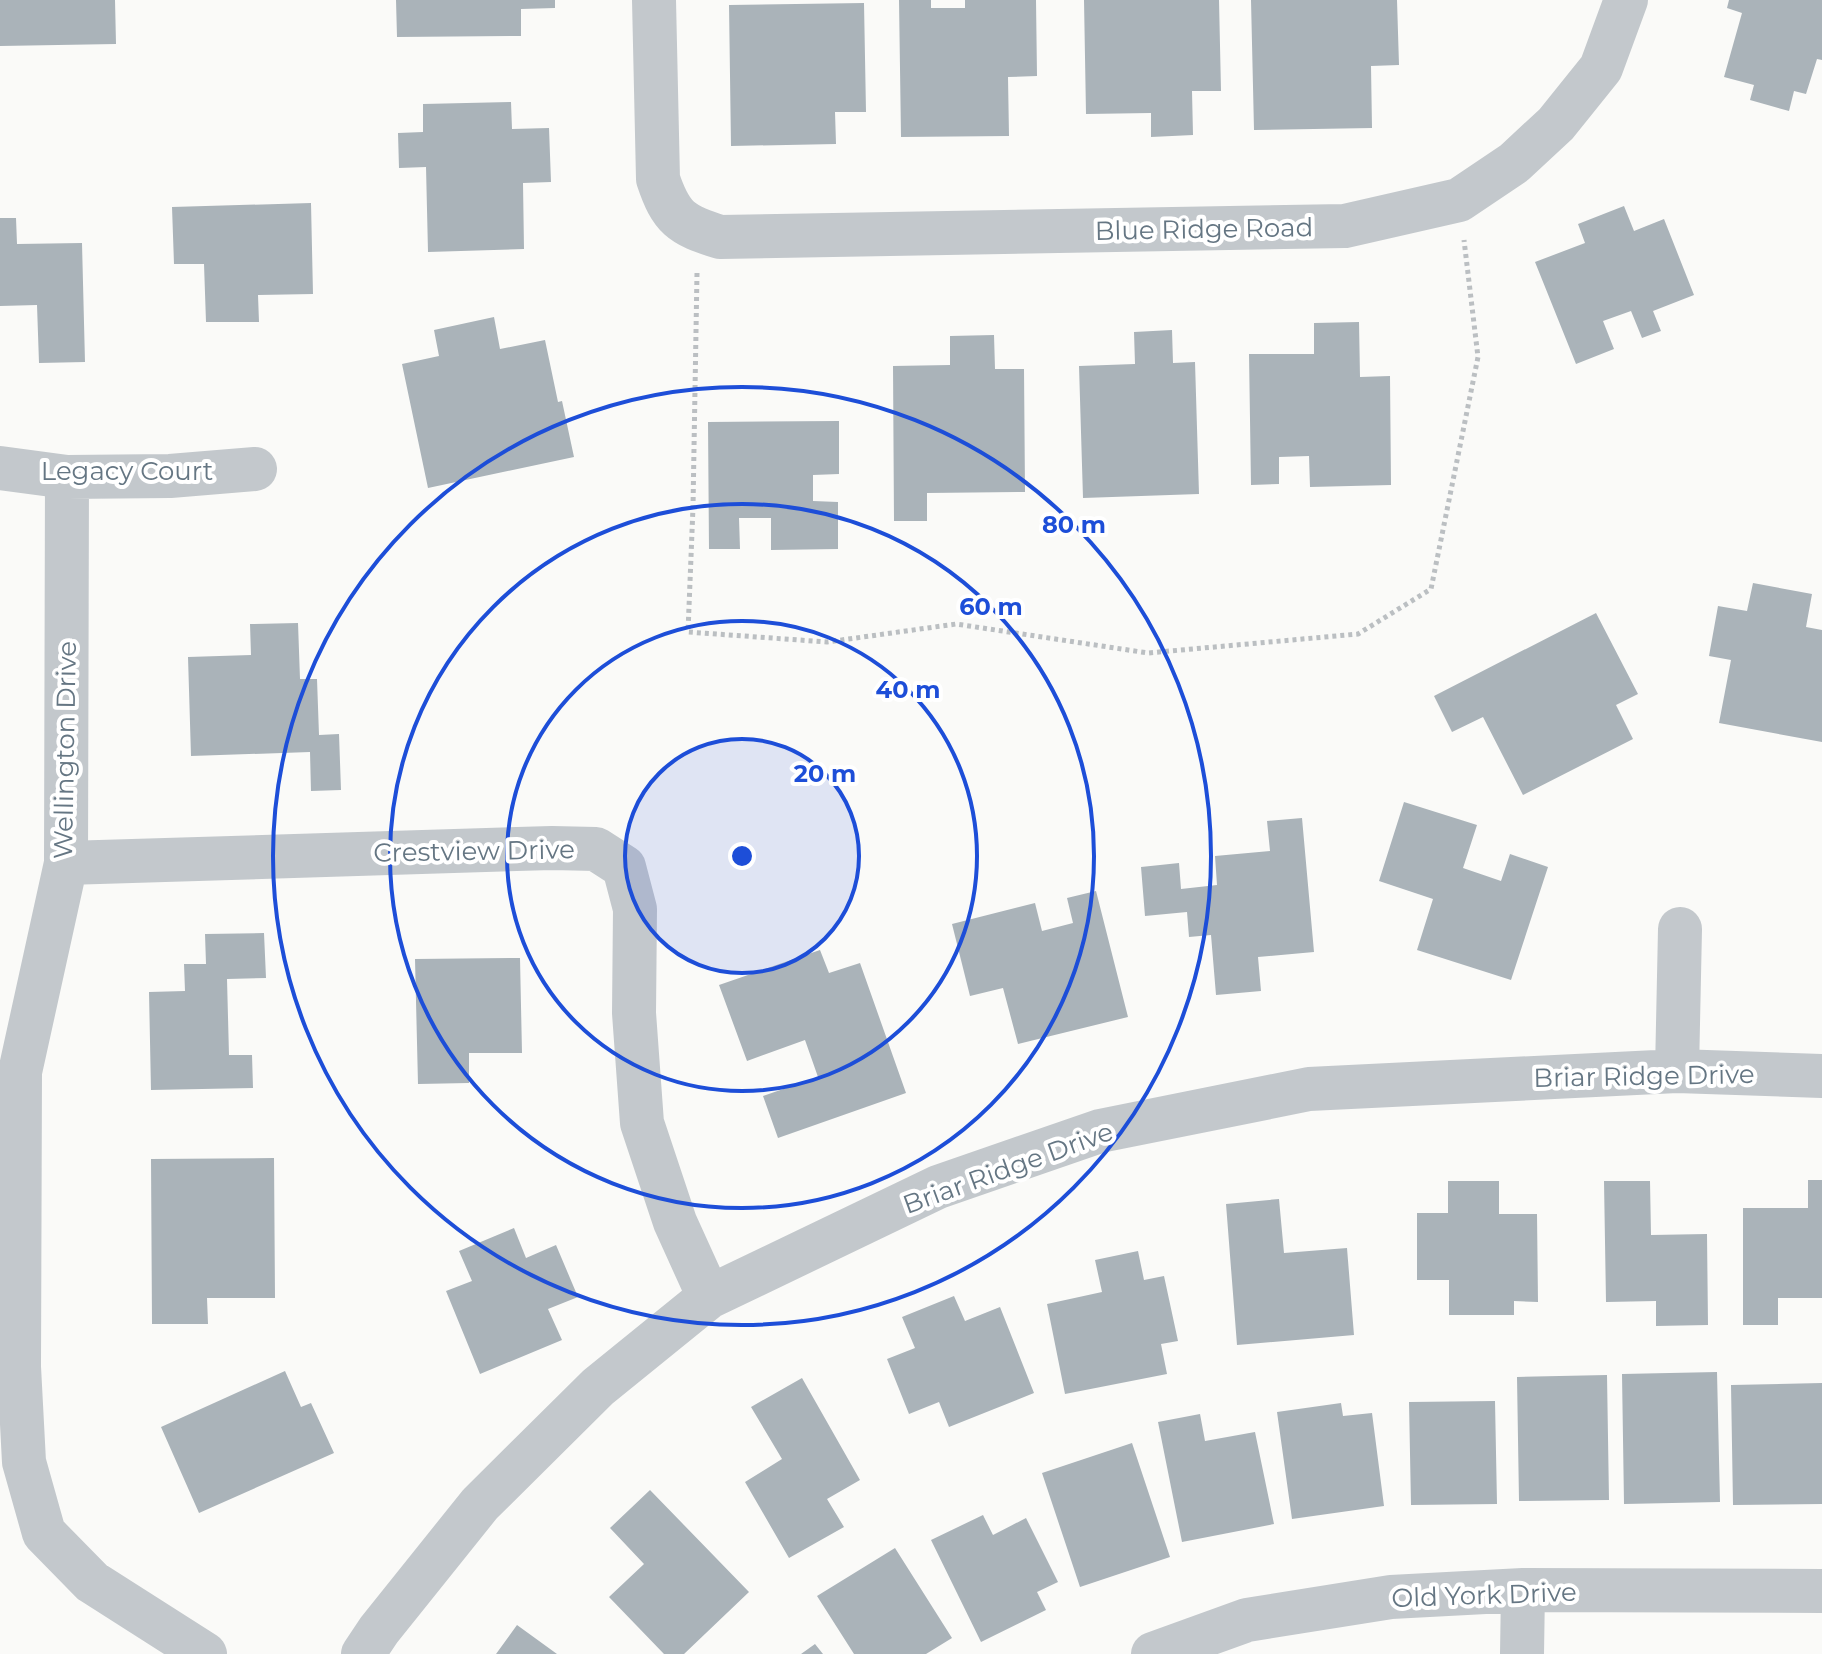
<svg xmlns="http://www.w3.org/2000/svg" width="1822" height="1654" font-family="Montserrat,sans-serif">
<rect width="100%" height="100%" fill="#fafaf8"/>
<!-- building -->
<path fill="#aab3b9" d="M 0,0 L 115,0 L 116,44 L 0,46 Z
M 396,0 L 555,0 L 555,8 L 521,9 L 521,36 L 397,37 Z
M 899,0 L 931,0 L 931,8 L 965,8 L 965,0 L 1036,0 L 1037,76 L 1008,77 L 1009,136 L 901,137 Z
M 1084,0 L 1219,0 L 1221,91 L 1192,91 L 1193,135 L 1151,137 L 1151,113 L 1086,114 Z
M 1251,0 L 1397,0 L 1399,65 L 1371,66 L 1372,128 L 1254,130 Z
M 1729,0 L 1822,0 L 1822,60 L 1817,59 L 1806,94 L 1794,91 L 1789,111 L 1750,100 L 1754,85 L 1724,77 L 1742,13 L 1727,8 Z
M 864,3 L 866,112 L 835,112 L 836,144 L 731,146 L 729,5 Z
M 511,102 L 512,129 L 549,128 L 551,182 L 523,183 L 524,249 L 428,252 L 426,167 L 399,168 L 398,133 L 423,132 L 423,104 Z
M 311,203 L 313,294 L 258,295 L 259,322 L 206,322 L 204,264 L 174,264 L 172,207 Z
M 1624,206 L 1634,231 L 1664,219 L 1694,295 L 1653,311 L 1661,331 L 1642,338 L 1631,311 L 1603,321 L 1614,349 L 1576,364 L 1535,262 L 1585,243 L 1578,224 Z
M 0,218 L 16,218 L 17,244 L 82,243 L 85,362 L 39,363 L 37,305 L 0,306 Z
M 494,317 L 500,349 L 545,340 L 558,402 L 562,401 L 574,457 L 428,488 L 402,364 L 439,356 L 434,330 Z
M 1359,322 L 1360,377 L 1390,376 L 1391,485 L 1310,487 L 1309,456 L 1279,457 L 1279,484 L 1251,485 L 1249,354 L 1314,354 L 1314,323 Z
M 1172,330 L 1173,363 L 1195,362 L 1199,494 L 1083,498 L 1079,366 L 1135,364 L 1134,332 Z
M 994,335 L 995,369 L 1024,369 L 1025,492 L 927,493 L 927,521 L 894,521 L 893,366 L 950,365 L 950,336 Z
M 839,421 L 839,474 L 813,475 L 813,501 L 838,502 L 838,549 L 771,550 L 771,518 L 739,518 L 740,549 L 709,549 L 708,422 Z
M 1753,583 L 1812,594 L 1806,627 L 1822,630 L 1822,742 L 1719,723 L 1731,660 L 1709,656 L 1718,606 L 1747,611 Z
M 1596,613 L 1638,694 L 1616,705 L 1633,739 L 1523,795 L 1483,717 L 1452,732 L 1434,696 Z
M 298,623 L 300,679 L 317,679 L 319,735 L 339,734 L 341,790 L 311,791 L 310,752 L 191,756 L 188,657 L 251,655 L 250,624 Z
M 1404,802 L 1477,825 L 1463,868 L 1501,881 L 1510,854 L 1548,867 L 1511,980 L 1417,950 L 1433,899 L 1379,881 Z
M 1302,818 L 1314,952 L 1258,957 L 1261,991 L 1216,995 L 1211,935 L 1189,937 L 1187,912 L 1145,916 L 1141,867 L 1179,863 L 1181,889 L 1217,885 L 1215,856 L 1270,851 L 1267,821 Z
M 1096,891 L 1128,1017 L 1018,1044 L 1003,988 L 970,996 L 952,924 L 1035,903 L 1042,931 L 1073,923 L 1067,898 Z
M 264,933 L 266,978 L 227,979 L 229,1055 L 252,1055 L 253,1088 L 151,1090 L 149,992 L 185,991 L 184,964 L 206,964 L 205,934 Z
M 820,950 L 829,973 L 860,963 L 906,1093 L 778,1138 L 763,1096 L 818,1077 L 805,1040 L 747,1061 L 719,985 Z
M 520,958 L 522,1053 L 469,1053 L 469,1083 L 418,1084 L 415,959 Z
M 274,1158 L 275,1298 L 207,1298 L 208,1324 L 152,1324 L 151,1159 Z
M 1808,1180 L 1822,1180 L 1822,1298 L 1778,1298 L 1778,1325 L 1743,1325 L 1743,1208 L 1808,1208 Z
M 1448,1181 L 1499,1181 L 1499,1214 L 1537,1214 L 1538,1302 L 1514,1301 L 1514,1315 L 1449,1315 L 1449,1280 L 1417,1280 L 1417,1213 L 1448,1213 Z
M 1604,1181 L 1650,1181 L 1651,1235 L 1707,1234 L 1708,1325 L 1656,1326 L 1656,1301 L 1606,1302 Z
M 1279,1199 L 1284,1253 L 1347,1248 L 1354,1335 L 1237,1345 L 1226,1204 Z
M 514,1228 L 526,1258 L 556,1245 L 578,1297 L 548,1309 L 562,1340 L 480,1374 L 446,1291 L 472,1281 L 459,1251 Z
M 1138,1251 L 1144,1280 L 1164,1276 L 1178,1341 L 1161,1344 L 1167,1374 L 1065,1394 L 1047,1304 L 1102,1292 L 1095,1260 Z
M 954,1296 L 965,1321 L 1000,1307 L 1034,1393 L 949,1427 L 939,1402 L 909,1414 L 887,1359 L 915,1348 L 902,1317 Z
M 285,1371 L 301,1407 L 311,1403 L 334,1453 L 199,1513 L 161,1427 Z
M 1717,1372 L 1720,1502 L 1624,1504 L 1622,1374 Z
M 1607,1375 L 1609,1500 L 1519,1501 L 1517,1377 Z
M 802,1378 L 860,1480 L 827,1499 L 844,1527 L 789,1558 L 745,1482 L 782,1459 L 751,1407 Z
M 1822,1383 L 1822,1504 L 1733,1505 L 1731,1385 Z
M 1495,1401 L 1497,1504 L 1411,1505 L 1409,1402 Z
M 1341,1403 L 1343,1416 L 1372,1413 L 1384,1506 L 1292,1519 L 1277,1412 Z
M 1200,1414 L 1205,1441 L 1255,1432 L 1274,1524 L 1182,1542 L 1158,1422 Z
M 1132,1443 L 1170,1557 L 1080,1587 L 1042,1473 Z
M 650,1490 L 749,1592 L 684,1654 L 664,1654 L 609,1597 L 644,1564 L 610,1528 Z
M 983,1515 L 993,1535 L 1026,1518 L 1058,1582 L 1037,1592 L 1046,1610 L 981,1642 L 931,1540 Z
M 895,1548 L 952,1638 L 926,1654 L 854,1654 L 817,1596 Z
M 517,1625 L 557,1654 L 496,1654 Z
M 815,1644 L 823,1654 L 801,1654 Z"/>
<g fill="none" stroke-linecap="round" stroke-linejoin="round">
<!-- path -->
<path stroke="#bbbfc2" stroke-width="5" stroke-dasharray="4 4" stroke-linecap="butt" d="M 697,273 L 693,507 L 688,632 L 827,642 L 956,624 L 1148,653 L 1358,634 L 1431,589 L 1478,357 L 1464,240"/>
<!-- minor -->
<path stroke="#c3c8cc" stroke-width="44" d="M 654,0 L 658,179 C 671,218 681,225 720,237 L 1345,226 L 1459,200 L 1514,163 L 1556,124 L 1601,68 L 1626,0
M 0,468 L 67,477 L 170,476 L 255,469
M 67,477 L 66,863 L 20,1072 L 19,1367 L 24,1462 L 44,1533 L 92,1582 L 205,1654
M 66,863 L 552,848 L 596,849 L 624,867 L 635,909 L 634,1013 L 642,1123 L 675,1222 L 709,1297
M 1677,1071 L 1680,929
M 363,1654 L 379,1630 L 480,1504 L 598,1387 L 709,1297 L 938,1187 L 1100,1131 L 1309,1089 L 1677,1071 L 1822,1076
M 1153,1654 L 1247,1620 L 1391,1597 L 1523,1590 L 1822,1591
M 1522,1654 L 1523,1590"/>
</g>
<!-- distance rings -->
<circle cx="742" cy="856" r="117" fill="#1d4ed8" fill-opacity=".12"/>
<g fill="none" stroke="#1d4ed8" stroke-width="4">
<circle cx="742" cy="856" r="117"/>
<circle cx="742" cy="856" r="235"/>
<circle cx="742" cy="856" r="352"/>
<circle cx="742" cy="856" r="469"/>
</g>
<g text-anchor="middle" stroke-width="8" stroke-linejoin="round" paint-order="stroke">
<!-- street labels -->
<g font-size="26" fill="#657683" stroke="#fff">
<text transform="translate(1204 229) rotate(-1)" y="9">Blue Ridge Road</text>
<text x="127" y="480">Legacy Court</text>
<text transform="translate(65 750) rotate(-89)" y="9">Wellington Drive</text>
<text transform="translate(474 851) rotate(-1)" y="9">Crestview Drive</text>
<text transform="translate(1644 1076) rotate(-1)" y="9">Briar Ridge Drive</text>
<text transform="translate(1008 1168) rotate(-20)" y="9">Briar Ridge Drive</text>
<text transform="translate(1484 1595) rotate(-2)" y="9">Old York Drive</text>
</g>
</g>
<circle cx="742" cy="856" r="12" fill="#1d4ed8" stroke="#fff" stroke-width="4"/>
<g font-size="24" text-anchor="middle" font-weight="bold" fill="#1d4ed8" stroke="#fff" stroke-width="8" stroke-linejoin="round" paint-order="stroke">
<text x="1074" y="533">80 m</text>
<text x="991" y="615">60 m</text>
<text x="908" y="698">40 m</text>
<text x="825" y="782">20 m</text>
</g>
</svg>
